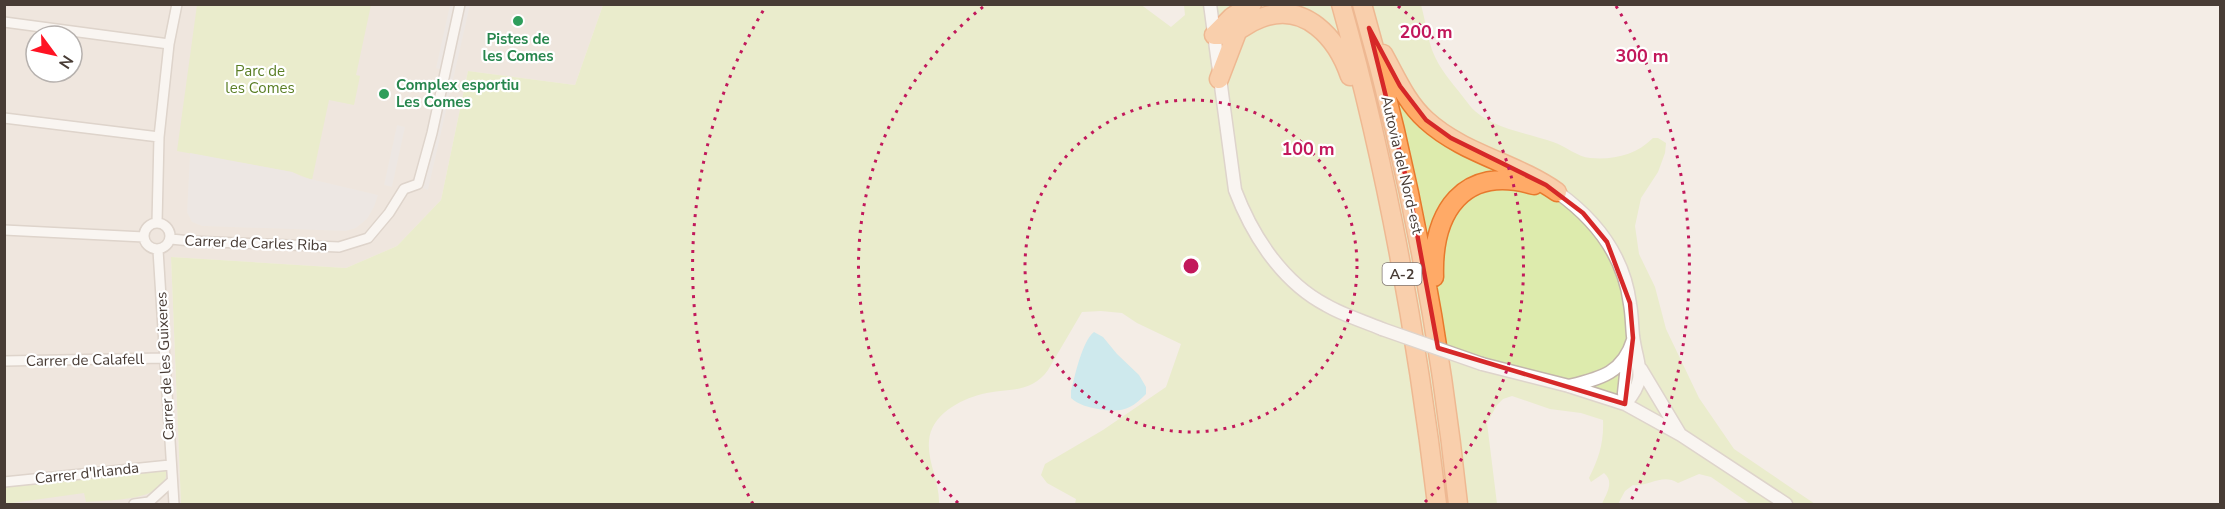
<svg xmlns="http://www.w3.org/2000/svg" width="2225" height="509" font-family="'Nunito Sans',sans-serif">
<rect width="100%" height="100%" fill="#f4ede6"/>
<!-- residential -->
<path fill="#e9ded4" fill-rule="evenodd" d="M 4,5 L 603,5 L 575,85 L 468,71 L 441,200 L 397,246 L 346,268 L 171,257 L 181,504 L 5,504 ZM 36,36 L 72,36 L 72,72 L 36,72 Z"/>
<!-- green -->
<path fill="#ddebad" d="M 1140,4 L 1171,27 L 1185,15 L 1184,5 L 1421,5 C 1426,22 1427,40 1435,57 C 1443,74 1456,87 1467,102 C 1485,128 1525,132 1553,142 C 1565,146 1578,157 1590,158 C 1614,160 1636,155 1653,138 L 1658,138 L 1666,143 L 1665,153 L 1658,172 L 1641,198 L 1635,226 L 1639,254 L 1655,287 L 1666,329 L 1699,398 L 1734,449 L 1815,504 L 1750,504 L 1711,477 L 1699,474 L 1678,483 C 1662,473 1649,487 1633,485 L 1625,491 L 1618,504 L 1602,504 C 1606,494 1615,482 1604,473 L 1591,482 L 1589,478 C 1599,458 1604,442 1603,420 L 1581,413 L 1550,409 L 1512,396 L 1503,399 L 1497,405 L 1487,423 L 1497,504 L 1075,504 L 1076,499 L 1047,483 L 1041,475 L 1045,464 L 1103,430 L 1166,387 L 1181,344 L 1137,323 L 1122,313 L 1101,311 L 1082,312 L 1048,370 C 1031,394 1007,388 982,394 C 959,400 931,415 929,441 C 927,462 940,483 939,504 L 181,504 L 171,257 L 346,268 L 397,246 L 441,200 L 468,71 L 575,85 L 603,5 Z
M 197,5 L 371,5 L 356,75 L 360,76 L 354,105 L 329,100 L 312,180 L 292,172 L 177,151 Z
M 166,469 C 171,502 108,500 86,502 L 84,493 L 5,504 L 4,487 Z"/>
<!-- parking -->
<path fill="#e5e1df" d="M 450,5 L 470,5 L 428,190 L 422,188 L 448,72 L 436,68 Z
M 397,125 L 405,127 L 392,187 L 384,185 Z
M 190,153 L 292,172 L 302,177 L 378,195 L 374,207 L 367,219 L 356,228 L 346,231 L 202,226 L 192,222 L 187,212 Z"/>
<!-- water -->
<path fill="#9fe5f5" d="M 1094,332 L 1103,337 L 1117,354 L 1139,375 L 1146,387 L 1146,394 C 1131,410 1120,413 1098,409 C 1088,407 1079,405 1071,398 L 1071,391 C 1075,376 1082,341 1094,332 Z"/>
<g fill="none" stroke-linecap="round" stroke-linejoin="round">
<defs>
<path id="minor" d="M 4,22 L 169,44
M 4,118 L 159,137
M144 236a13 13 0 1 1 26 0a13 13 0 1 1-26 0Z
M 157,223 L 159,137 L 169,44 L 177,4
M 4,230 L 144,237
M 171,239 L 191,241 L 339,247 L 368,238 L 389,213 L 404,189 L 418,184 L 432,133 L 460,4
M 158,250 L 174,504
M 4,361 L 165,358
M 4,482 L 170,465
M 134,504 L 149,502 L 171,482"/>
<path id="tertiary" d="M 1210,4 L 1235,190 C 1252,235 1282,282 1326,305 C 1343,315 1363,321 1382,329
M 1557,192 C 1595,219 1624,256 1630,304 C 1632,315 1632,326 1633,336 C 1637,367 1649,377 1625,404
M 1482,364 L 1569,386 L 1625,404 L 1681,435 L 1786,504
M 1641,369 L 1680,434
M 1569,386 C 1601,378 1623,373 1633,340
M 1625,404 L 1624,393 L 1628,356"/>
<path id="motorway" d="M 1341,4 C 1387,168 1417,336 1437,504
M 1362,4 C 1409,168 1440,335 1458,504
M 1214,35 C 1241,35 1239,26 1261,18 C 1305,1 1337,38 1350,76
M 1214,35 L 1232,17 L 1252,4
M 1383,54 C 1396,77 1406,102 1426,120 C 1463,154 1516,163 1557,192
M 1219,79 L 1237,32
M 1434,277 C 1432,212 1463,164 1534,185"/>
</defs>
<!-- minor casing -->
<use href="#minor" stroke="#c3b5ab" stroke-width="12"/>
<!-- tertiary casing -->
<use href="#tertiary" stroke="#c3b5ab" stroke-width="15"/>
<!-- motorway casing -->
<use href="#motorway" stroke="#e7792d" stroke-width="21"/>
<!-- minor -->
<use href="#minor" stroke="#fff" stroke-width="9"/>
<!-- tertiary -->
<use href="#tertiary" stroke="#fff" stroke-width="12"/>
<!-- motorway -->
<use href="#motorway" stroke="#ffaa67" stroke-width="18"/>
<defs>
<path id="tertiary-bridge" d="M 1382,329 L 1482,364"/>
</defs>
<!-- tertiary-bridge casing -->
<use href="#tertiary-bridge" stroke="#c3b5ab" stroke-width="15" stroke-linecap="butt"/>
<!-- tertiary-bridge -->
<use href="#tertiary-bridge" stroke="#fff" stroke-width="12"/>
</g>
<!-- marked area -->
<path d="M0 0H2225V509H0ZM 1369,28 L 1400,86 L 1426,120 L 1451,138 L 1546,185 L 1583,213 L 1607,242 L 1630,303 L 1633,338 L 1625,404 L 1438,348 L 1409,190 Z" fill="#f4ede6" fill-opacity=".55" fill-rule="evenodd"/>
<path fill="none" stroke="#d62828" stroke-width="4.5" stroke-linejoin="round" d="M 1369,28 L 1400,86 L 1426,120 L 1451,138 L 1546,185 L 1583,213 L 1607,242 L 1630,303 L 1633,338 L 1625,404 L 1438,348 L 1409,190 Z"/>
<!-- distance rings -->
<g fill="none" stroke="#c2185b" stroke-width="3" stroke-dasharray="3 6">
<circle cx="1191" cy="266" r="166"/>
<path d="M958 503A332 332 0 0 1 984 6M1398 6A332 332 0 0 1 1424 503"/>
<path d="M753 504A498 498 0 0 1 766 6M1616 6A498 498 0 0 1 1629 504"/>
</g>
<!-- markers -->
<g fill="#2e9e5b" stroke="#fff" stroke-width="2">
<circle cx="518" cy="21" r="6"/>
<circle cx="384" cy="94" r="6"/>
</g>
<g text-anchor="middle" stroke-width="4.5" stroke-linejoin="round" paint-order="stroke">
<!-- shield labels -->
<rect fill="#fff" stroke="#7f7672" stroke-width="1.5" x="1382.5" y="263" width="39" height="22" rx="4.5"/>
<g font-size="14" font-weight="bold" fill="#483c35">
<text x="1402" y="279">A-2</text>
</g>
<!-- leisure labels -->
<g font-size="15" font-weight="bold" fill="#27864d" stroke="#fff">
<text x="518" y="44">Pistes de<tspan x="518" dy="17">les Comes</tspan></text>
<text x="396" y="90" text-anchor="start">Complex esportiu<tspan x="396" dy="17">Les Comes</tspan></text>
</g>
<!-- park labels -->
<g font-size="15" fill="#5a7e24" stroke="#fff">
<text x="260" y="76">Parc de<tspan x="260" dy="17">les Comes</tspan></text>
</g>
<!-- street labels -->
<g font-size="15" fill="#483c35" stroke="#fff">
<text transform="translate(1402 165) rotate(77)" y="5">Autovia del Nord-est</text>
<text transform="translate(256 243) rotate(2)" y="5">Carrer de Carles Riba</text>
<text transform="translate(85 360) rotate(-1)" y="5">Carrer de Calafell</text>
<text transform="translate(165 366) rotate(-93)" y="5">Carrer de les Guixeres</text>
<text transform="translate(87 473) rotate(-6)" y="5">Carrer d'Irlanda</text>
</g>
</g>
<circle cx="1191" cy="266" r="9" fill="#c2185b" stroke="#fff" stroke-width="3"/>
<g font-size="18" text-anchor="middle" font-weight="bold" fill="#c2185b" stroke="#fff" stroke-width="4.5" stroke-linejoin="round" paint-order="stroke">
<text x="1426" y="38">200 m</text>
<text x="1642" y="62">300 m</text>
<text x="1308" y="155">100 m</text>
</g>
<!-- border -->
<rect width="2225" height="509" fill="none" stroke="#483c35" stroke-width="12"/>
<!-- north arrow -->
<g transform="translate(54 54) rotate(123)"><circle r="28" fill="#ffffff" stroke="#b6b1ae" stroke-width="1.5"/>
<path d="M0-4.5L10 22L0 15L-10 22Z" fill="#ff1324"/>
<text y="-9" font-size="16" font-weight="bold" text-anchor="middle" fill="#483c35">N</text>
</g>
</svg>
